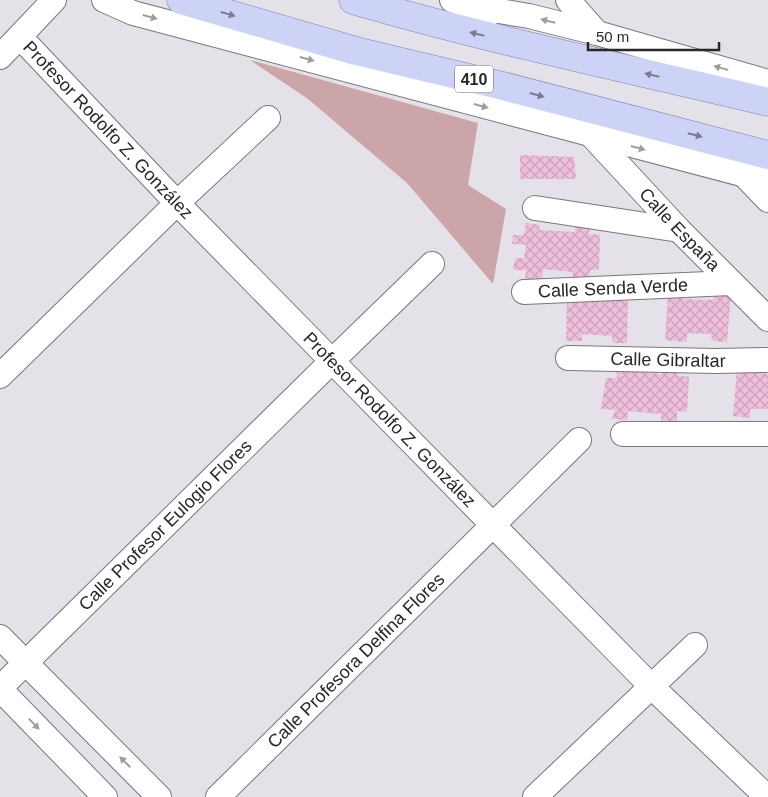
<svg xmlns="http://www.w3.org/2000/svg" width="768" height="797" font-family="Helvetica,sans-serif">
<defs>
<pattern id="building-cross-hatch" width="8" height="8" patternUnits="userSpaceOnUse" patternTransform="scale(1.25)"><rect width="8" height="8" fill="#eebedb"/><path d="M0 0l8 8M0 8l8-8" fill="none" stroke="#cca3bc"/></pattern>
</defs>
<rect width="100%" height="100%" fill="#e5e1e8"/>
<!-- park -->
<path fill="#cba5a8" d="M 250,60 L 478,123 L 468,185 L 506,209 L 493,284 L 407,183 L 308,99 Z"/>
<!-- building -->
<path fill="url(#building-cross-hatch)" d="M 520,155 L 574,157 L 576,179 L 520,179 Z
M 526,223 L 540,225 L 539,230 L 575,232 L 575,225 L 590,227 L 589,234 L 600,235 L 599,270 L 590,270 L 589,278 L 573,279 L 573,272 L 543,269 L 542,279 L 525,279 L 526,270 L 513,270 L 515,258 L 524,258 L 526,245 L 512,244 L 513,235 L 524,235 Z
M 714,292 L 731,294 L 727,342 L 712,341 L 711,334 L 687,333 L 687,342 L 665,340 L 668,293 L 683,293 L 683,299 L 713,300 Z
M 611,293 L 628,294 L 627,343 L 613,343 L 612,336 L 582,334 L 582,341 L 566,341 L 567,294 L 581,300 L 611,301 Z
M 616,363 L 632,364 L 631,371 L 662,374 L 663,365 L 677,366 L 677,375 L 689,377 L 687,412 L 677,411 L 677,421 L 661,422 L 661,414 L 628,411 L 627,420 L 612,419 L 615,410 L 601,409 L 606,378 L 617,378 Z
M 750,367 L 749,372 L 768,374 L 768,409 L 750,409 L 750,418 L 733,416 L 737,369 Z"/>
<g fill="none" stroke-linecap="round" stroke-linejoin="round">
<defs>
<g id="minor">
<path d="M 104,0 L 133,13 L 768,181"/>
<path d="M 452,0 L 489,14"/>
<path d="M 568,0 L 597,33"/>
<path d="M 475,7 L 529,16 L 597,33 L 768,82"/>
<path id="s1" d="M 20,37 L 177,203 L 332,361 L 651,686 L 767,797"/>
<path d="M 0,57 L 54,0"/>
<path id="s2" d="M 592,136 L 679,230 L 768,319"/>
<path d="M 744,175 L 768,200"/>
<path d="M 535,208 L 679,230"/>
<path id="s3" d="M 524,292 L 731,283"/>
<path id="s4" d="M 568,358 L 716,361 L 768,360"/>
<path d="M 0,376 L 177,203 L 268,118"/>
<path d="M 623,434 L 768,434"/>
<path d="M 0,637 L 159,797"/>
<path id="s5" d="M 0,688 L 332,361 L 432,264"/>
<path d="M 0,689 L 105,797"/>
<path id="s6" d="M 218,797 L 579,440"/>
<path d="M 535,797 L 695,645"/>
</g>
<path id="major" d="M 181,0 L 356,51 L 499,85 L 768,155
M 353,0 C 490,40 629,69 768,102"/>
</defs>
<!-- minor casing -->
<use href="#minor" stroke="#7a767d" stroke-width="26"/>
<!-- major casing -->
<use href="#major" stroke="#7e83ac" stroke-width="29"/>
<!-- minor -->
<use href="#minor" stroke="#fff" stroke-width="24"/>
<!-- major -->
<use href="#major" stroke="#cdd3f7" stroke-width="28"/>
</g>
<!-- one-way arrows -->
<defs><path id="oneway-solid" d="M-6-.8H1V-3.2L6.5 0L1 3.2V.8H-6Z" transform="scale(1.25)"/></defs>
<g fill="#7a7d90">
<use href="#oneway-solid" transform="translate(228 14) rotate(16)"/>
<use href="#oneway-solid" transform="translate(477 34) rotate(-166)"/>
<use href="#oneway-solid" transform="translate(652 75) rotate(-167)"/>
<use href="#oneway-solid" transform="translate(537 95) rotate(15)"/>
<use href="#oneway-solid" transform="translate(695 135) rotate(14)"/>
</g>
<g fill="#9e9e9f">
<use href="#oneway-solid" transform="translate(150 17) rotate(15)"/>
<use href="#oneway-solid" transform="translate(548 21) rotate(-166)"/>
<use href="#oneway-solid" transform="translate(307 59) rotate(15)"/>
<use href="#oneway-solid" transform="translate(721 68) rotate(-164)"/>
<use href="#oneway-solid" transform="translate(481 106) rotate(15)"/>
<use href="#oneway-solid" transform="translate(638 148) rotate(15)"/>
<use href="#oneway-solid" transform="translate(34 724) rotate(46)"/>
<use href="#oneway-solid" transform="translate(125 762) rotate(-135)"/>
</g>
<g text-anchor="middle" stroke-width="4.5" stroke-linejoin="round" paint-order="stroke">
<!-- shield labels -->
<rect fill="#fff" stroke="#686869" stroke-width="1" x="455" y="65.5" width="38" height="27" rx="4"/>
<g font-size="16" font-weight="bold" fill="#282729">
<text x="474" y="85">410</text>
</g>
<!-- street labels -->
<g font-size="18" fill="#282729" stroke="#fff">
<text dy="6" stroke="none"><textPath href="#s1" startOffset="128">Profesor Rodolfo Z. González</textPath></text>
<text dy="6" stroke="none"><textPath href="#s2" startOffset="128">Calle España</textPath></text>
<text dy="6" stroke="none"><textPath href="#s3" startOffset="89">Calle Senda Verde</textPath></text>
<text dy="6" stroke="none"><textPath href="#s4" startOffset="100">Calle Gibraltar</textPath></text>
<text dy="6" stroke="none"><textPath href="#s1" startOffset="532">Profesor Rodolfo Z. González</textPath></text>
<text dy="6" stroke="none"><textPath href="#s5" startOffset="232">Calle Profesor Eulogio Flores</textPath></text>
<text dy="6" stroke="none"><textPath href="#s6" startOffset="194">Calle Profesora Delfina Flores</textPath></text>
</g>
</g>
<!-- scale -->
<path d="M588 42v8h131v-8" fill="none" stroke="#282729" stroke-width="2.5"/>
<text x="596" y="42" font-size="15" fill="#282729" stroke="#ffffff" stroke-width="4" paint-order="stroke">50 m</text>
</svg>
